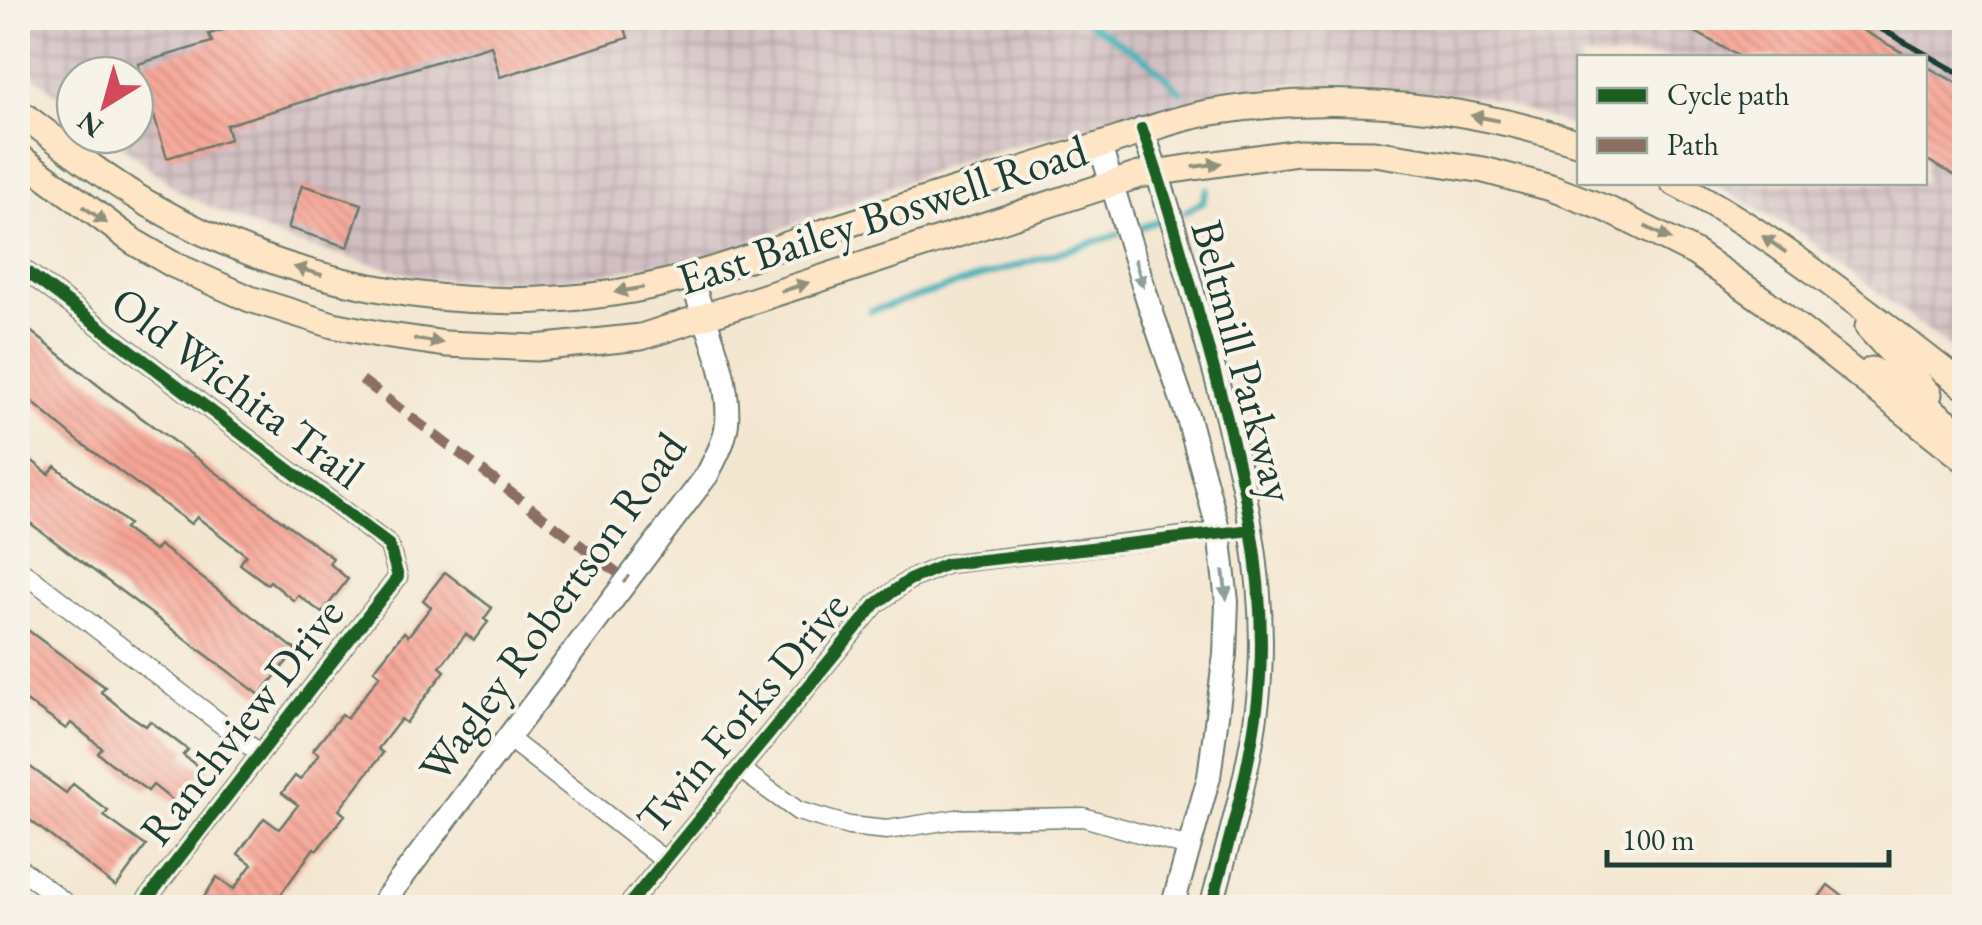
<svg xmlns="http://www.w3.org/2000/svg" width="1982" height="925" font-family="'EB Garamond',serif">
<defs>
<pattern id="industrial-grid" width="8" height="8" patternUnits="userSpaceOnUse" patternTransform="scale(2.5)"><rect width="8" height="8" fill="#d2bec2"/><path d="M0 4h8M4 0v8" fill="none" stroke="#aa9c9e"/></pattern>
<pattern id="building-back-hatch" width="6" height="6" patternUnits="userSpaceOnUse" patternTransform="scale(2.5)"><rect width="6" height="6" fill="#f8a697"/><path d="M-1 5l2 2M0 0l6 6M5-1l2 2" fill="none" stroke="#c8887c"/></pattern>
</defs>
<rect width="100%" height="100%" fill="#f7f3e8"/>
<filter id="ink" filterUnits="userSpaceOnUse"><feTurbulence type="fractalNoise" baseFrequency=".01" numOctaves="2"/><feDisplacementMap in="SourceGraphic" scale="20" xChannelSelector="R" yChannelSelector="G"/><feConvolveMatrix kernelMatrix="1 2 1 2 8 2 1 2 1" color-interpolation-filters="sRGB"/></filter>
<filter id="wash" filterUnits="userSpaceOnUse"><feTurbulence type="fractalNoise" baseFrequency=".0048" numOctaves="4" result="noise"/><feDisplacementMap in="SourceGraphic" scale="40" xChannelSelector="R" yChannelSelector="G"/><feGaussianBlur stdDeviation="2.25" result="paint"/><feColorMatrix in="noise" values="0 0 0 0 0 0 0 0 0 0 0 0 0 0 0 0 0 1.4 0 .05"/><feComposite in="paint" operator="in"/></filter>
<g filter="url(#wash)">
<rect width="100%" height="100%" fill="#f4e7d2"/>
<!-- industrial -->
<path fill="url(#industrial-grid)" d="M 18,18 L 1964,18 L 1964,359 L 1800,233 L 1711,183 L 1924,182 L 1924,58 L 1580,58 L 1579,129 L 1485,97 L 1290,83 L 974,155 L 711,256 L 550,281 L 428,279 L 284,240 L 184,195 L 108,135 L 135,135 L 135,75 L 75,75 L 75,109 L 18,63 Z"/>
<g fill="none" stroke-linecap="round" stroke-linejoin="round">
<!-- stream -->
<path stroke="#40b1b8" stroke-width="6" d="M 1082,18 L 1149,61 L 1181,92
M 1185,212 L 1203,201 L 1207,189
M 1139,228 L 1163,219
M 871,311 L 1119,234"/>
</g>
<g id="blocks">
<!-- building -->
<path fill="url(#building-back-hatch)" d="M 264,18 L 622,18 L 628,38 L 500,77 L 491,45 L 226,125 L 230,139 L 167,158 L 138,64 L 212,42 L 209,34 Z
M 1699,18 L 1841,18 L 1912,58 L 1742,58 L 1692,30 Z
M 1924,65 L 1964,87 L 1964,181 L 1924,158 Z
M 302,185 L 362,204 L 348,247 L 288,228 Z
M 18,321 L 109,394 L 333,558 L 329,563 L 348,579 L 322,613 L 298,595 L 294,601 L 270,581 L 267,584 L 240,564 L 246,555 L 197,517 L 191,524 L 76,439 L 18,390 Z
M 18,450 L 49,474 L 55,466 L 128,524 L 124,529 L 154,551 L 159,545 L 296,650 L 260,695 L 18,514 Z
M 445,572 L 492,608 L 484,619 L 488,622 L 474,640 L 466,634 L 440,667 L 445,671 L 432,688 L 406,723 L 401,719 L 378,749 L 383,753 L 339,810 L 345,815 L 317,850 L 314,848 L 281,894 L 283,896 L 275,908 L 197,908 L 217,877 L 234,889 L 252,864 L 238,854 L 264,818 L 279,829 L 298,805 L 282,793 L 295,776 L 300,780 L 319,754 L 313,750 L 342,714 L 347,718 L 380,675 L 374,670 L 404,632 L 408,636 L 431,607 L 423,600 Z
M 18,623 L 105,687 L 101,692 L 128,714 L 146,726 L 150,721 L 188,750 L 183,755 L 203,771 L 177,804 L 153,785 L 148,791 L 123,773 L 98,753 L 102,748 L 71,723 L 66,729 L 18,695 Z
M 18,758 L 66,793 L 73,784 L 108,811 L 104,816 L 146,846 L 116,887 L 18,811 Z
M 1828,885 L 1858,908 L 1811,908 Z"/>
</g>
</g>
<g filter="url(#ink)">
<use href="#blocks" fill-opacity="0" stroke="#6a786b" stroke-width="2.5"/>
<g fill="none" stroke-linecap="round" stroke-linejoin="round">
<defs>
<path id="minor" d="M 18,265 L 389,545 L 398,577 L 140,908
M 18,568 L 259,753
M 508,738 L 664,860
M 740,769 L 798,811 L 849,826 L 887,830 L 956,819 L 1083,817 L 1188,847
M 18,867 L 72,908
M 626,908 L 876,604 L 909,580 L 947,564 L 1219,532"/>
<path id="tertiary" d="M 1142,129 C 1168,201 1188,275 1208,348 C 1240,462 1271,580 1258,700 C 1250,770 1229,840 1211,908
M 1100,146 L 1148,301 L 1188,418 L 1219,532 L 1227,602 L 1225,654 L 1209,777 L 1172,908
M 379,908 L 707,475 C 715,459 725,442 727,423 C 731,375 704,323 691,277"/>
<path id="secondary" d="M 18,111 C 59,142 100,175 145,202 C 286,284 452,317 614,293 C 687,282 757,255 827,231 C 916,202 1006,175 1095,147 C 1135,135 1171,119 1213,112 C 1337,92 1461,105 1580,143
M 18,156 L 134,242 L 172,264 L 250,299 L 333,325 L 383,335 L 446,344 L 536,348 L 641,337 L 1139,175 L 1298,152 L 1374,153 L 1484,170 L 1551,188 L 1607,209 L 1695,253 L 1766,302 L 1964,459
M 1673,182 C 1778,237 1870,314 1964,386
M 1868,327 L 1929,394
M 1872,370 L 1913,395 L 1964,435"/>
</defs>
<!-- minor casing -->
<use href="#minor" stroke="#6a786b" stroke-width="21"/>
<!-- tertiary casing -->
<use href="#tertiary" stroke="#6a786b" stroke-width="26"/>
<!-- secondary casing -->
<use href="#secondary" stroke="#6a786b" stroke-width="29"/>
<!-- minor -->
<use href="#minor" stroke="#fff" stroke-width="18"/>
<!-- tertiary -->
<use href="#tertiary" stroke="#fff" stroke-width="22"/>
<!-- secondary -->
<use href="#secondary" stroke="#fde5c5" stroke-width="25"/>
<!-- rail -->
<path stroke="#1f3d34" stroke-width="6" d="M 1862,18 L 1964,76"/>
<!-- quiet -->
<path stroke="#8d6e63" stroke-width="10" stroke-dasharray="20 10" stroke-linecap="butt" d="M 362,380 L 627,580"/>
<defs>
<path id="cycleway" d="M 1142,129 C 1168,201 1188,275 1208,348 C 1240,462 1271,580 1258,700 C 1250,770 1229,840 1211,908
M 18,265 L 389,545 L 398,577 L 140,908
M 626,908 L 876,604 L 909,580 L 947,564 L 1252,530"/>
</defs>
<!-- cycleway casing -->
<use href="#cycleway" stroke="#f7f3e8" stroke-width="19"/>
<!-- cycleway -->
<use href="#cycleway" stroke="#1b5e20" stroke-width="12"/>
</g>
<!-- one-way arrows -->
<defs><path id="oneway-solid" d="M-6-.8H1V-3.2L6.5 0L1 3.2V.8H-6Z" transform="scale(2.5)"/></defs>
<g fill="#8e917c">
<use href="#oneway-solid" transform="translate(1485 118) rotate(-169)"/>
<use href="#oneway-solid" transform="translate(1207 165) rotate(-8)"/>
<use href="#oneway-solid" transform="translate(95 215) rotate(35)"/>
<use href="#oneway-solid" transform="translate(1658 233) rotate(27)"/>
<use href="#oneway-solid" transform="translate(1774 244) rotate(-145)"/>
<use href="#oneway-solid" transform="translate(308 271) rotate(-164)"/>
<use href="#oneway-solid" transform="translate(795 287) rotate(-18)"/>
<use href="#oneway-solid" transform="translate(629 290) rotate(170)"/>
<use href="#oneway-solid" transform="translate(428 341) rotate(8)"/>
</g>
<g fill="#8f9e9a">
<use href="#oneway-solid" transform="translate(1139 273) rotate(73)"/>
<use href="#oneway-solid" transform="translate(1225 585) rotate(83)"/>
</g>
</g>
<g text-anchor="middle" stroke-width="8" stroke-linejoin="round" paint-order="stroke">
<!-- street labels -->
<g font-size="45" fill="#1f3d34" stroke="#f7f3e8">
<text transform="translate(882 214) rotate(-18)" y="16">East Bailey Boswell Road</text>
<text transform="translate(1244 361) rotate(75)" y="16">Beltmill Parkway</text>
<text transform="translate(238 387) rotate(37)" y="16">Old Wichita Trail</text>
<text transform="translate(552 607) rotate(-54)" y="16">Wagley Robertson Road</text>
<text transform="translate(742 712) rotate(-50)" y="16">Twin Forks Drive</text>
<text transform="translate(241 721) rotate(-52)" y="16">Ranchview Drive</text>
</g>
</g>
<!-- margin -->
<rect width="1982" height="925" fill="none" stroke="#f7f3e8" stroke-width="60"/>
<!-- legend -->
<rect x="1577" y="55" width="350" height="130" fill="#f7f3e8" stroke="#a1aaa0" stroke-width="2.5"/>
<rect x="1597" y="88" width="50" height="15" fill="#1b5e20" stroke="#a1aaa0" stroke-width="2.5"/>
<text x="1667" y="105" font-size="30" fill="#1f3d34">Cycle path</text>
<rect x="1597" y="138" width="50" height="15" fill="#8d6e63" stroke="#a1aaa0" stroke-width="2.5"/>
<text x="1667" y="155" font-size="30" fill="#1f3d34">Path</text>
<!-- north arrow -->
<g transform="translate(105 105) rotate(217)"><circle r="48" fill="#f7f3e8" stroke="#a1aaa0" stroke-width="2.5"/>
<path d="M0-8L18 38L0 25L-18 38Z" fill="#d1495b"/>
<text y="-15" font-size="28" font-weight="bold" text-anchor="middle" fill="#1f3d34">N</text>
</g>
<!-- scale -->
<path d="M1607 850v15h282v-15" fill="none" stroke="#1f3d34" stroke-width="5"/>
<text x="1622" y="850" font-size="30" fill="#1f3d34" stroke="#f7f3e8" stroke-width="8" paint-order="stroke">100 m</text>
</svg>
